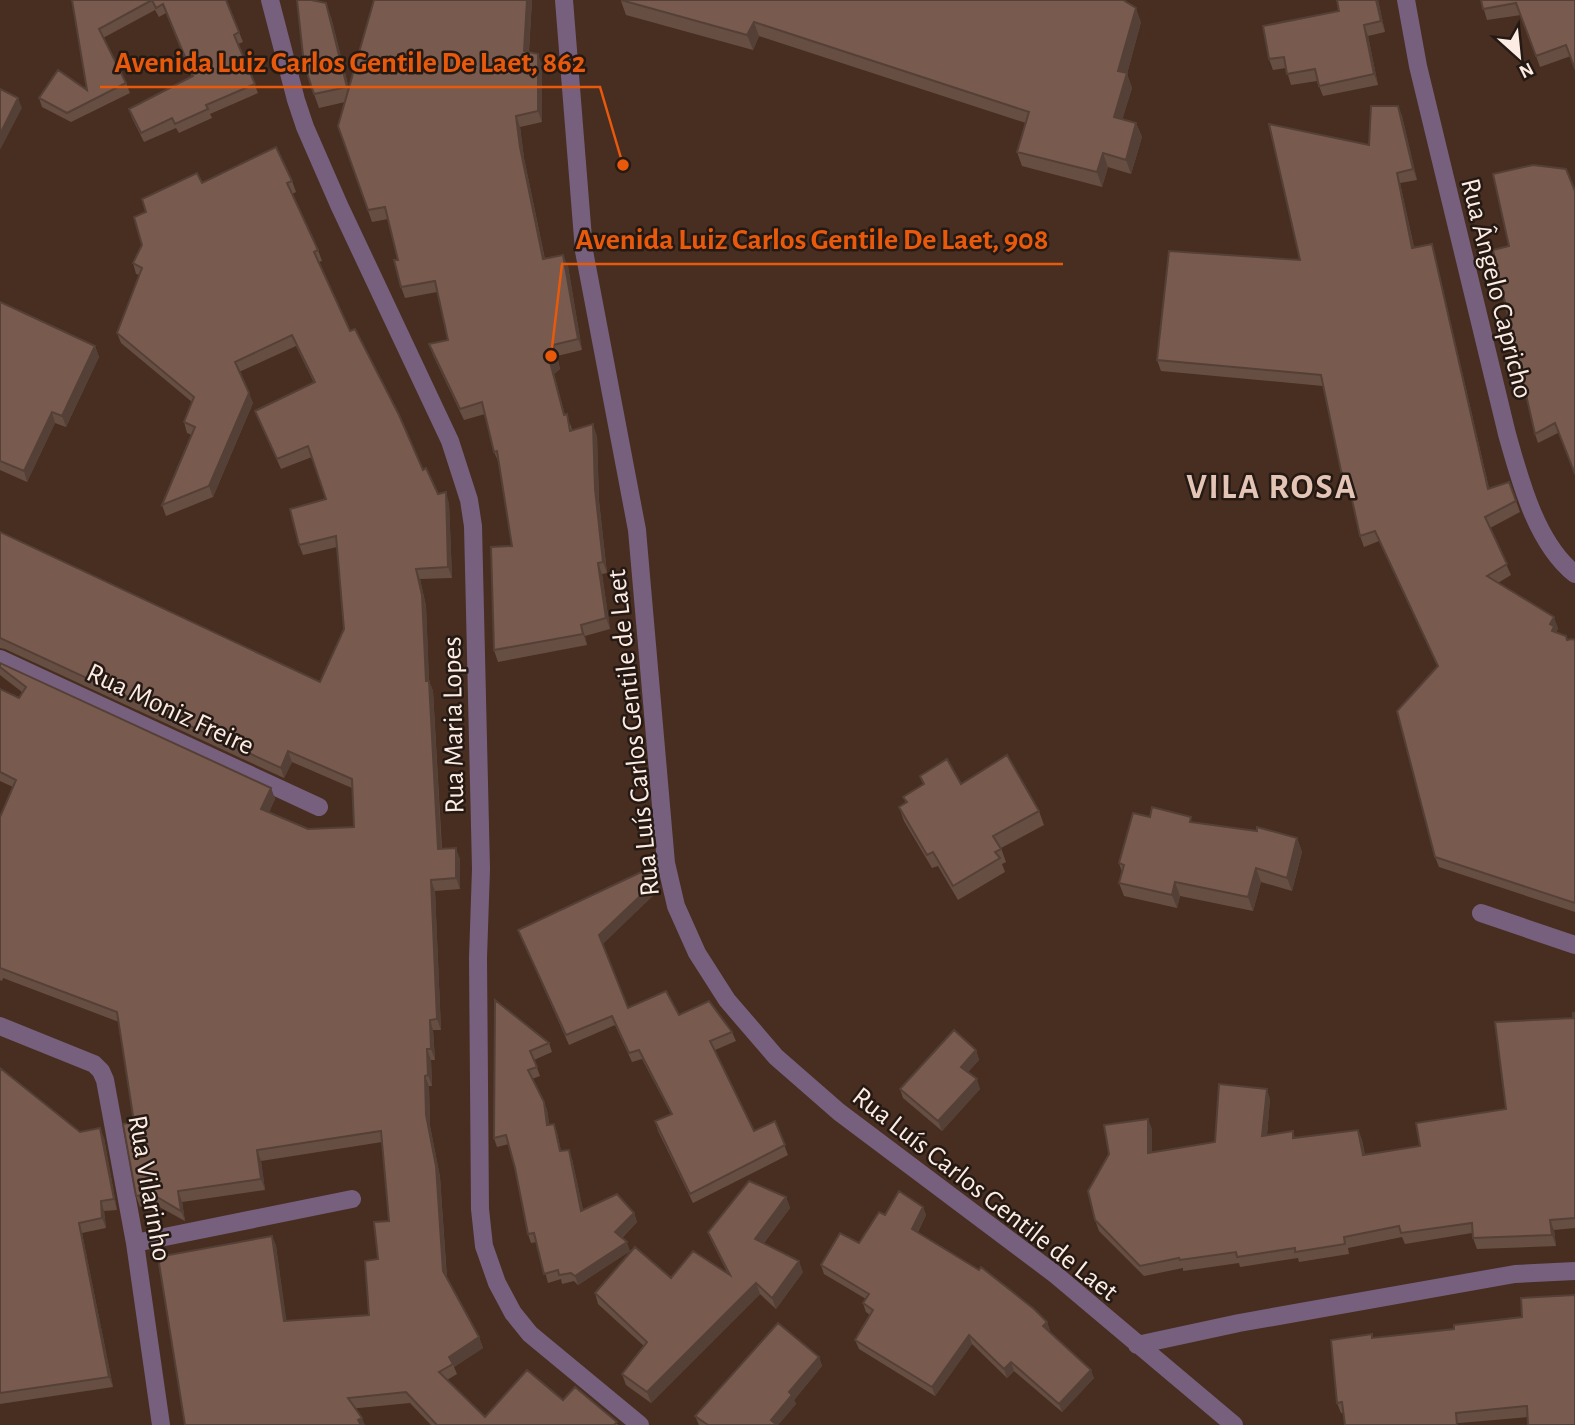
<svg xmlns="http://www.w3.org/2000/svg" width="1575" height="1425" font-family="'Alegreya Sans',sans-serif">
<rect width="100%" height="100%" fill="#472e21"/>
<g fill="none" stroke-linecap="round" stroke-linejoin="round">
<!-- minor -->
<path stroke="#77607d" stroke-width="18" d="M 270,0 L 296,100 L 305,127 L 339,205 L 450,441 L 469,500 L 473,526 L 481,869 L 478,958 L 480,1209 L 484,1246 L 497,1283 L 513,1313 L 530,1334 L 640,1425
M 564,0 L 584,251 L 637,530 L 666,863 L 676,906 L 697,953 L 727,1000 L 776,1057 L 839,1112 L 1056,1275 L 1234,1425
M 1406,0 L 1418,66 L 1507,434 C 1520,480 1536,543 1575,574
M 0,659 L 319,807
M 1481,913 L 1575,945
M 0,1026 L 94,1064 L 101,1071 L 105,1080 L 135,1243 L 161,1425
M 135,1243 L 352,1199
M 1137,1345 L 1239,1323 L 1515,1274 L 1575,1271"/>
</g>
<!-- wall -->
<path fill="#674e43" d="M 72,0 L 226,0 L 243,42 L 238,44 L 258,93 L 210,114 L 212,118 L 179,133 L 176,128 L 144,142 L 132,118 L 129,109 L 192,77 L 166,13 L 159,17 L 155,10 L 103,38 L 126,83 L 130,93 L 71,122 L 42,107 L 39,98 L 87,90 Z
M 532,0 L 529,52 L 542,65 L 542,122 L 520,127 L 524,158 L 545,259 L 568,266 L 582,350 L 557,356 L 560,369 L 554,374 L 565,415 L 571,426 L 572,430 L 597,436 L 599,501 L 607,573 L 602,574 L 610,629 L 585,636 L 587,645 L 498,662 L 494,650 L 512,546 L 499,463 L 494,452 L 485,414 L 464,420 L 433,355 L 429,344 L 448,340 L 437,292 L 405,298 L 401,287 L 398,260 L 388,219 L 372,222 L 338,126 L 345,102 L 319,108 L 314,94 L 331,17 L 349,89 Z
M 1378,0 L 1385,32 L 1368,36 L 1378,85 L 1323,96 L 1317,81 L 1291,85 L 1286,68 L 1273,70 L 1269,59 L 1339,11 Z
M 1481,0 L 1575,0 L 1571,56 L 1540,67 L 1521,15 L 1487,20 Z
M 621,1 L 1141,22 L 1127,74 L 1132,88 L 1122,119 L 1136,123 L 1142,137 L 1131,174 L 1108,167 L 1102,187 L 1022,166 L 1017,152 L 1026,123 L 759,36 L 753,50 L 626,15 Z
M 1398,106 L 1402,116 L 1417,180 L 1400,183 L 1414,247 L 1432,244 L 1435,255 L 1489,488 L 1509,482 L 1520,512 L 1490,528 L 1511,575 L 1498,583 L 1558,628 L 1556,633 L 1567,640 L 1575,640 L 1575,912 L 1439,867 L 1435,857 L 1438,667 L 1379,541 L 1364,547 L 1360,536 L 1350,492 L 1341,471 L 1323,386 L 1161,371 L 1157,360 L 1300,260 L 1369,145 Z
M 292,181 L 296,192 L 292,194 L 318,250 L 322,261 L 319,262 L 350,331 L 423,470 L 438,494 L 449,503 L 452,578 L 420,579 L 426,606 L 429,681 L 433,691 L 442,849 L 460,859 L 460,889 L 435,891 L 441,1030 L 433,1030 L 435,1060 L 431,1060 L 432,1086 L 429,1086 L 430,1126 L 440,1177 L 447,1278 L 479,1337 L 483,1348 L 454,1367 L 457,1374 L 447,1380 L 485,1417 L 563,1400 L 619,1425 L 431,1425 L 410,1403 L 185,1425 L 272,1236 L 276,1246 L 286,1321 L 369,1315 L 378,1259 L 389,1221 L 382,1142 L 261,1161 L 265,1190 L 182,1202 L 185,1221 L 156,1205 L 140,1207 L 136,1196 L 134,1122 L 119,1022 L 3,978 L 2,981 L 0,980 L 0,817 L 13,787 L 0,781 L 0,689 L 19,698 L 22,692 L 0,675 L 0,663 L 271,788 L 275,799 L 269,812 L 308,829 L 354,827 L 352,788 L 292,762 L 284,778 L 5,649 L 0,648 L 0,532 L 320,682 L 344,629 L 337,547 L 303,555 L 299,545 L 326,499 L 312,457 L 281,469 L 255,411 L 314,383 L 296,346 L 239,372 L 253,403 L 213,497 L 166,516 L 162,505 L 192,435 L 187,433 L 184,422 L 192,402 L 121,343 L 117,333 L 140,275 L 136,274 L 133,263 L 142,245 L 146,212 L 202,183 Z
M 1509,246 L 1558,433 L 1538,443 L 1535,434 Z
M 0,302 L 95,346 L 99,357 L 66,427 L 55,423 L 27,482 L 0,470 Z
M 920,776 L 961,784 L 1039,811 L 1044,825 L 1001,848 L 1006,862 L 1002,864 L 1005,872 L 958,900 L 938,866 L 932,868 L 904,821 L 899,807 L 906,803 L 903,797 L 923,784 Z
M 1150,817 L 1297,838 L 1302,852 L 1292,891 L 1261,882 L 1253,911 L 1180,896 L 1177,908 L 1124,896 L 1119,883 L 1122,872 L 1119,863 Z
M 657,875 L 660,889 L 602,944 L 628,1008 L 679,1015 L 732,1032 L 736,1041 L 715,1050 L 754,1131 L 775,1121 L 788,1155 L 693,1203 L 658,1131 L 655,1121 L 671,1114 L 642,1059 L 632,1062 L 615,1025 L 569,1045 L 518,930 Z
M 495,1000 L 549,1043 L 552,1052 L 534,1060 L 540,1076 L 532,1079 L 547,1110 L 549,1124 L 557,1133 L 561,1151 L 572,1159 L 583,1210 L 634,1213 L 637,1222 L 622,1238 L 630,1251 L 578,1285 L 574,1281 L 562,1284 L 561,1279 L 548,1283 L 537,1242 L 531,1243 L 528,1234 L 515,1168 L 509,1144 L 497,1147 L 494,1138 Z
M 1575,1013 L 1575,1228 L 1554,1230 L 1556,1246 L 1477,1249 L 1473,1238 L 1472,1233 L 1405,1244 L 1402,1237 L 1348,1248 L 1349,1254 L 1299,1262 L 1298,1258 L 1240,1267 L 1239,1263 L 1183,1271 L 1183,1268 L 1144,1276 L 1099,1231 L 1095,1220 L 1152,1129 L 1152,1152 L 1215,1142 L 1270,1099 L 1267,1135 L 1293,1131 L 1295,1138 L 1358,1130 L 1362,1140 L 1365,1155 L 1420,1146 L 1506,1109 L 1573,1018 Z
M 976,1050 L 979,1060 L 968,1072 L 980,1089 L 942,1131 L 903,1098 L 900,1089 Z
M 0,1068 L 80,1132 L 104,1138 L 117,1210 L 104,1211 L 106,1228 L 82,1233 L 113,1387 L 0,1404 Z
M 786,1197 L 790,1208 L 764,1243 L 803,1272 L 776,1309 L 760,1294 L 651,1403 L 626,1385 L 622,1374 L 644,1346 L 598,1304 L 595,1293 L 671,1278 L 728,1274 L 712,1242 L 708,1232 Z
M 923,1207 L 926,1215 L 918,1232 L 1047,1322 L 1050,1331 L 1049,1332 L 1094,1378 L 1062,1412 L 1014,1371 L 1007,1378 L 972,1344 L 935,1396 L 859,1349 L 855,1340 L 870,1315 L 866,1312 L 863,1303 L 866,1299 L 824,1274 L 821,1265 L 859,1243 L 885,1215 Z
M 1522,1317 L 1528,1417 L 1459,1423 L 1341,1413 L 1337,1403 L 1374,1338 L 1454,1329 Z
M 819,1357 L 822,1366 L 794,1400 L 796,1404 L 778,1425 L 699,1425 L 695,1416 Z"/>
<!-- shaded-wall -->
<path fill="#544037" d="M 527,0 L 532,0 L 528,62 L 524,51 Z
M 1376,0 L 1378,0 L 1385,32 L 1381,21 Z
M 326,3 L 331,17 L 352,101 L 347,87 Z
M 1136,8 L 1141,22 L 1127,74 L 1132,88 L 1119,131 L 1114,117 L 1118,71 Z
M 754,22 L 759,36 L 753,50 L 747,35 Z
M 1364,25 L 1368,36 L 1378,85 L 1374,74 Z
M 538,54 L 542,65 L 542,122 L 538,111 Z
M 18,98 L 22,108 L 0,150 L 0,134 Z
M 1398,106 L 1402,116 L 1417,180 L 1413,169 Z
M 516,116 L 520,127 L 524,158 L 547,270 L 543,259 L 520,147 Z
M 1136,123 L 1142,137 L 1131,174 L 1126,160 Z
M 1103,153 L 1108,167 L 1102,187 L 1097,172 Z
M 1397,173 L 1400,183 L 1416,258 L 1412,248 Z
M 1432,244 L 1435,255 L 1491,500 L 1488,489 Z
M 563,255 L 568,266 L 582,350 L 578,339 Z
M 553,345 L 560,369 L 554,374 L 568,427 L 564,415 L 550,362 Z
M 95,346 L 99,357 L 66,427 L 62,416 Z
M 249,393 L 253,403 L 213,497 L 209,486 Z
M 52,412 L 55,423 L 27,482 L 24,471 Z
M 593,424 L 597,436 L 599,501 L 607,573 L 603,562 L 595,489 Z
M 446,492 L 449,503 L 452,578 L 448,567 Z
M 598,563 L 602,574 L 610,629 L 606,618 Z
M 416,569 L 420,579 L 426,606 L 429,681 L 433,691 L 442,859 L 438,849 Z
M 1554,617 L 1558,628 L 1556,632 L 1558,636 L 1555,642 L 1550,624 Z
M 581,625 L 585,636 L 587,645 L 583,634 Z
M 288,751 L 292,762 L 284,778 L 281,768 Z
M 271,788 L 275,799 L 265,819 L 261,809 Z
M 1297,838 L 1302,852 L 1292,891 L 1287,878 Z
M 456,848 L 460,859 L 460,889 L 456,878 Z
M 654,866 L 660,889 L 602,945 L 599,935 Z
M 1256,868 L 1261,882 L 1253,911 L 1248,897 Z
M 431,880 L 435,891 L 441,1030 L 437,1019 Z
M 1175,882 L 1180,896 L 1177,908 L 1172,895 Z
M 430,1020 L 433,1030 L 435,1060 L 431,1049 Z
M 427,1049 L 431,1060 L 432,1086 L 428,1075 Z
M 976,1050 L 979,1060 L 964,1076 L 961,1067 Z
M 425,1076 L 429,1086 L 430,1126 L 440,1177 L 447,1282 L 443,1271 L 426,1115 Z
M 977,1079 L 980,1089 L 942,1131 L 938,1121 Z
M 1267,1089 L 1270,1099 L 1266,1146 L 1262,1136 Z
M 544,1102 L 547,1110 L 551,1133 L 547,1125 Z
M 1148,1119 L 1152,1129 L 1152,1163 L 1148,1153 Z
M 554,1124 L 557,1133 L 563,1160 L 560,1151 Z
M 100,1128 L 104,1138 L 117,1210 L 114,1199 Z
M 1358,1130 L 1362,1140 L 1366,1166 L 1363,1155 Z
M 257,1150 L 261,1161 L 265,1190 L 261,1179 Z
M 569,1150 L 572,1159 L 585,1219 L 581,1211 Z
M 178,1191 L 182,1202 L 185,1221 L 181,1211 Z
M 786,1197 L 790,1208 L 759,1249 L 755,1239 Z
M 101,1201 L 104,1211 L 106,1228 L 102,1218 Z
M 923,1207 L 926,1215 L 915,1237 L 912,1229 Z
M 634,1213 L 637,1222 L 618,1241 L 615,1232 Z
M 1550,1220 L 1554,1230 L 1556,1246 L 1552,1235 Z
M 79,1223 L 82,1233 L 113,1387 L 109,1377 Z
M 272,1236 L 276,1246 L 288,1331 L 284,1321 Z
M 627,1242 L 630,1251 L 578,1285 L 575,1276 Z
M 799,1261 L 803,1272 L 776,1309 L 772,1298 Z
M 756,1283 L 760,1294 L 651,1403 L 647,1392 Z
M 1047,1322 L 1050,1331 L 1046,1335 L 1043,1326 Z
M 969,1335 L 972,1344 L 935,1396 L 932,1387 Z
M 479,1337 L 483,1348 L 454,1367 L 449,1357 Z
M 819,1357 L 822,1366 L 794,1400 L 796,1404 L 778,1425 L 771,1420 L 789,1392 Z
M 1011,1362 L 1014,1371 L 1007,1378 L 1004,1369 Z
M 1091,1370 L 1094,1378 L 1062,1412 L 1059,1404 Z
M 362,1418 L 365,1425 L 360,1425 L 358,1420 Z"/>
<!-- building -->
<path fill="#785b4e" stroke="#544037" stroke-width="2" d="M 72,0 L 226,0 L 239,32 L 234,35 L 255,84 L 206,105 L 208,109 L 175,124 L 172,118 L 141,133 L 129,109 L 193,76 L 163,4 L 156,8 L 152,0 L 99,29 L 126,83 L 67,113 L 39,98 L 58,70 L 87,90 Z
M 297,0 L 311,0 L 326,3 L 347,87 L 314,94 L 304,64 Z
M 374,0 L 527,0 L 524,51 L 538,54 L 538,111 L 516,116 L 520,147 L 543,259 L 563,255 L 578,339 L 553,345 L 556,357 L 550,362 L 564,415 L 567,414 L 570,431 L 593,424 L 595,489 L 603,562 L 598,563 L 606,618 L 581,625 L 583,634 L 494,650 L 491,547 L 512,546 L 497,451 L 494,452 L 482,402 L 460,409 L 429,344 L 448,340 L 435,281 L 401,287 L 394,260 L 398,260 L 385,207 L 368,210 L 338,126 Z
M 621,0 L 1123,0 L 1136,8 L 1118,71 L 1127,73 L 1114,117 L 1136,123 L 1126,160 L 1103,153 L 1097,172 L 1017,152 L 1029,112 L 754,22 L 747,35 Z
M 1337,0 L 1376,0 L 1381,21 L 1364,25 L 1374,74 L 1319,86 L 1315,69 L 1287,74 L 1284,57 L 1269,59 L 1263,26 L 1339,11 Z
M 1481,0 L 1575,0 L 1575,69 L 1566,45 L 1536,56 L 1516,3 L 1483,9 Z
M 0,89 L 18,98 L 0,134 Z
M 1371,106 L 1398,106 L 1413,169 L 1397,173 L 1412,248 L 1432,244 L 1488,489 L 1509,482 L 1516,501 L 1485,517 L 1507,564 L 1487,576 L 1554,617 L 1550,624 L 1554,626 L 1552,631 L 1566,636 L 1567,640 L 1572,639 L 1575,640 L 1575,903 L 1435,857 L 1397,711 L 1438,666 L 1375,531 L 1360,536 L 1349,486 L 1341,471 L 1321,375 L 1157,360 L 1169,251 L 1300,260 L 1269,124 L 1369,145 Z
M 276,147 L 292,181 L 287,183 L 318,250 L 314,252 L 350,331 L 355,329 L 399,415 L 423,470 L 426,468 L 438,494 L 446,492 L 448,567 L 416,569 L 422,595 L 426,681 L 429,681 L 438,849 L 456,848 L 456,878 L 431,880 L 437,1019 L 430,1020 L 431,1049 L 427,1049 L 428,1075 L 425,1076 L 426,1115 L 436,1166 L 443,1271 L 479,1337 L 449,1357 L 453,1364 L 439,1372 L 485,1417 L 527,1370 L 563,1400 L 575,1387 L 617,1422 L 614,1425 L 437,1425 L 406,1392 L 348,1398 L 362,1418 L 358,1420 L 361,1425 L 185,1425 L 158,1257 L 272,1236 L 284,1321 L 369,1315 L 365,1261 L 378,1259 L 374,1222 L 389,1221 L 381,1131 L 257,1150 L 261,1179 L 178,1191 L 181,1211 L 152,1194 L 136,1196 L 123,1124 L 134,1122 L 117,1012 L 0,968 L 0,817 L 16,780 L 0,772 L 0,689 L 19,698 L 26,687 L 0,667 L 0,663 L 271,788 L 261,809 L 308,829 L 354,827 L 352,779 L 288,751 L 281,768 L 0,638 L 0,532 L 320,682 L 344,629 L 336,536 L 299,545 L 290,509 L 326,499 L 308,446 L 277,459 L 255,411 L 315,382 L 292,335 L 235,362 L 249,393 L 209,486 L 162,505 L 195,427 L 184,422 L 194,397 L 117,333 L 142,268 L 133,263 L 142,245 L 134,217 L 146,212 L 142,199 L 197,173 L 202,183 Z
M 1533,165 L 1566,169 L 1575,191 L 1575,474 L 1555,423 L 1535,434 L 1493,250 L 1509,246 L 1493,174 Z
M 0,302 L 95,346 L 62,416 L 52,412 L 24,471 L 0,461 Z
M 1007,755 L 1039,811 L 993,836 L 1001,849 L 995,852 L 1000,858 L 953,886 L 933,852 L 927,855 L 899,807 L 907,802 L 903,797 L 924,784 L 920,776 L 947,759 L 961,784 Z
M 1152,807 L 1191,817 L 1190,822 L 1257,831 L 1257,827 L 1297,838 L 1287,878 L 1256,868 L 1248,897 L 1175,882 L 1172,895 L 1119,883 L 1124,865 L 1119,863 L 1133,813 L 1150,817 Z
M 654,866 L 657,880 L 599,935 L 628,1008 L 666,991 L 679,1015 L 709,1001 L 732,1032 L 710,1041 L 754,1131 L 775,1121 L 785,1145 L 690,1194 L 655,1121 L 672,1114 L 639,1050 L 629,1053 L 612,1016 L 566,1035 L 518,930 Z
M 495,1000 L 549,1043 L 530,1051 L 537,1067 L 528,1070 L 544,1102 L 547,1125 L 554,1124 L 560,1151 L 569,1150 L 581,1211 L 617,1194 L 634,1213 L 615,1232 L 627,1242 L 575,1276 L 571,1273 L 559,1275 L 558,1270 L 544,1274 L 534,1233 L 528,1234 L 515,1168 L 506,1135 L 494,1138 Z
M 1573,1013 L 1575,1013 L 1575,1218 L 1550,1220 L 1552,1235 L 1473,1238 L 1472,1223 L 1401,1233 L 1399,1226 L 1344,1237 L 1345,1244 L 1295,1252 L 1295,1248 L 1237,1257 L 1236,1252 L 1180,1260 L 1179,1258 L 1140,1266 L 1095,1220 L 1088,1191 L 1109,1154 L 1104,1125 L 1148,1119 L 1148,1153 L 1215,1142 L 1219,1084 L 1267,1089 L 1262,1136 L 1293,1131 L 1293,1138 L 1358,1130 L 1363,1155 L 1420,1146 L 1416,1123 L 1506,1109 L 1495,1022 L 1573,1018 Z
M 954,1030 L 976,1050 L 961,1067 L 977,1079 L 938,1121 L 900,1089 Z
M 0,1068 L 80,1132 L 100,1128 L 114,1199 L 101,1201 L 102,1218 L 79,1223 L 109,1377 L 0,1393 Z
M 749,1181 L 786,1197 L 755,1239 L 799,1261 L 772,1298 L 756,1283 L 647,1392 L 622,1374 L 647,1342 L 595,1293 L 635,1247 L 671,1278 L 693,1251 L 730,1275 L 708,1232 Z
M 899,1191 L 923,1207 L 912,1229 L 979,1270 L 981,1267 L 1034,1309 L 1047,1322 L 1043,1326 L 1091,1370 L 1059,1404 L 1011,1362 L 1004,1369 L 969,1335 L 932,1387 L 855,1340 L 873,1310 L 863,1303 L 869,1294 L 821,1265 L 840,1233 L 859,1243 L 879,1212 L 885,1215 Z
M 1575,1295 L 1575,1425 L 1528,1425 L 1527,1406 L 1456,1413 L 1457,1425 L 1345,1425 L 1342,1402 L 1337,1403 L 1331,1340 L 1372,1334 L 1372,1338 L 1454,1329 L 1454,1325 L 1522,1317 L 1521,1298 Z
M 778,1323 L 819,1357 L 789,1392 L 792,1395 L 771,1420 L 777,1425 L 708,1425 L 695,1416 Z"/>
<g text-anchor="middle" stroke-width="5" stroke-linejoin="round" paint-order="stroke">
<!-- street labels -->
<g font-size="28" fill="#fdece4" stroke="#251914">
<text transform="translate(1498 288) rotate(76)" y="10">Rua Ângelo Capricho</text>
<text transform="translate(171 708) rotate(25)" y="10">Rua Moniz Freire</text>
<text transform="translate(452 725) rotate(-91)" y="10">Rua Maria Lopes</text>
<text transform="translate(632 733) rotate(-96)" y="10">Rua Luís Carlos Gentile de Laet</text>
<text transform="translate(151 1188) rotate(80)" y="10">Rua Vilarinho</text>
<text transform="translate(986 1193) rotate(38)" y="10">Rua Luís Carlos Gentile de Laet</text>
</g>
<!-- district labels -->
<g font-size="35" font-weight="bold" letter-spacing="2" fill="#e4c4b4" stroke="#251914">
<text x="1272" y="498">VILA ROSA</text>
</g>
</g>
<!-- callouts -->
<path fill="none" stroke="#e8590c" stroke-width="2.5" d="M623 165L600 87H100M551 356L562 264H1063"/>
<g fill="#e8590c" stroke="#251914" stroke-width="2.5">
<circle cx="623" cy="165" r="7"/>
<circle cx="551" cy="356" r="7"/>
</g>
<g font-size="30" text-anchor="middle" font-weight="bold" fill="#e8590c" stroke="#251914" stroke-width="5" stroke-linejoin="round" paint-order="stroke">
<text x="350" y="72">Avenida Luiz Carlos Gentile De Laet, 862</text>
<text x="812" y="249">Avenida Luiz Carlos Gentile De Laet, 908</text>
</g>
<!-- north arrow -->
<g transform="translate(1519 56) rotate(153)" stroke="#251914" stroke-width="5" paint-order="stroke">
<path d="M0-5L12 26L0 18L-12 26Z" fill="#fdece4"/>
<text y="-10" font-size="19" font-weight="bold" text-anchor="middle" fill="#fdece4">N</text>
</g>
</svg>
